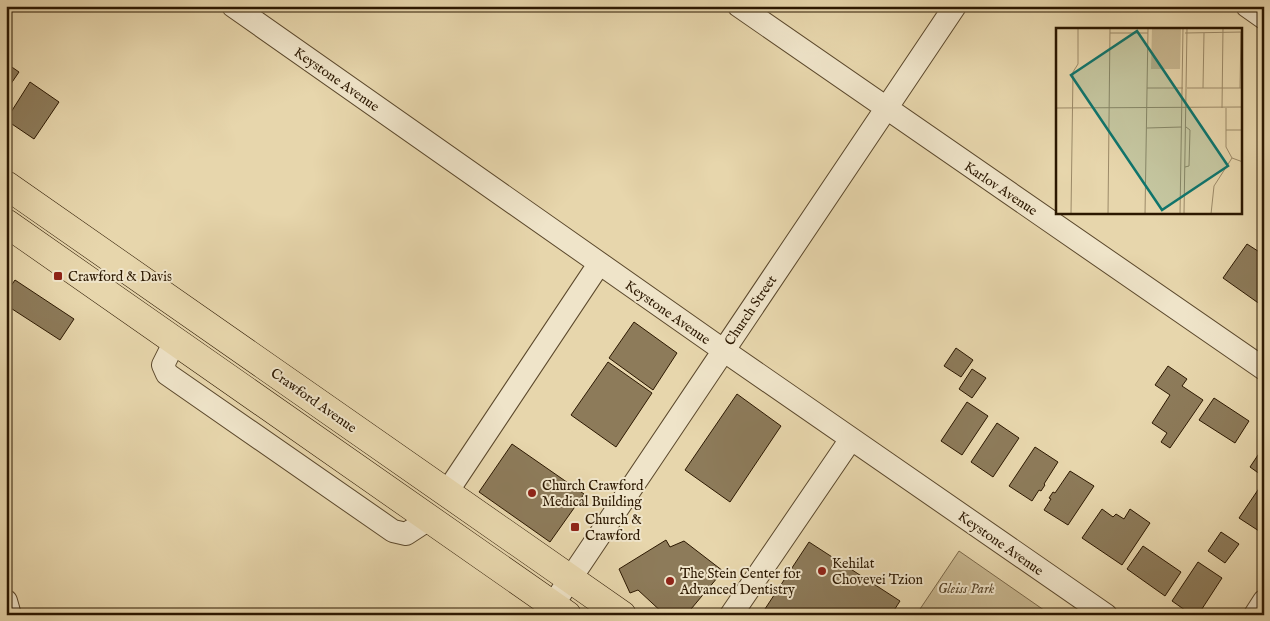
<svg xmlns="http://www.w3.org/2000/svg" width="1270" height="621" font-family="'IM FELL English',serif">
<rect width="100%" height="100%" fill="#e7d6ac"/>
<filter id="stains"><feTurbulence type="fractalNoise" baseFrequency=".004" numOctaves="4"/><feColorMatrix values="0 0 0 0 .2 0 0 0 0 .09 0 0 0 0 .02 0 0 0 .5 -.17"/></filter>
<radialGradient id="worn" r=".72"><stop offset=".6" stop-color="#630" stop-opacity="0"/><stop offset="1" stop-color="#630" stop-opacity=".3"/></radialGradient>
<!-- green -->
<path fill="#c7b68f" stroke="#7a6748" d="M 959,551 L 1051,615 L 916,615 Z"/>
<!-- building -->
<path fill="#8d7b5a" stroke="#2c1801" d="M 6,63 L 19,72 L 6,91 Z
M 30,82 L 59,102 L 34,139 L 6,120 Z
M 1247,244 L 1264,255 L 1264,307 L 1223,278 Z
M 15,280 L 74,319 L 60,340 L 6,305 L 6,293 Z
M 634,322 L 677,353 L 653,390 L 609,358 Z
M 956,348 L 973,360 L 961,377 L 944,366 Z
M 608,362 L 652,393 L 616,447 L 571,415 Z
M 1168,366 L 1187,379 L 1182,386 L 1203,400 L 1170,448 L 1161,442 L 1167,433 L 1152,423 L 1170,395 L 1155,385 Z
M 972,369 L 986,378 L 972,398 L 959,389 Z
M 737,394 L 781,426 L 730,502 L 685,470 Z
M 1214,398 L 1249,421 L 1235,443 L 1199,420 Z
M 967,402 L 988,416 L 962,455 L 941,441 Z
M 997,423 L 1019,438 L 993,477 L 971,462 Z
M 512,444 L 584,494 L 550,542 L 479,492 Z
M 1264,446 L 1264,477 L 1250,467 Z
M 1035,447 L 1058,462 L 1044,484 L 1045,485 L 1041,491 L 1039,490 L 1032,501 L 1009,486 Z
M 1070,471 L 1094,486 L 1068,525 L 1044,510 L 1051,499 L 1049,498 L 1053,492 L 1055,493 Z
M 1264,481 L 1264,524 L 1259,531 L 1239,518 Z
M 1102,509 L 1113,517 L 1116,514 L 1124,519 L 1130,509 L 1150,523 L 1122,565 L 1082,538 Z
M 1221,532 L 1239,544 L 1225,563 L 1208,551 Z
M 666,540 L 670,547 L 684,541 L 723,571 L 686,615 L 665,615 L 638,590 L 630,593 L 619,569 Z
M 809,542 L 900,601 L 891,615 L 761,615 Z
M 1143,546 L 1181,572 L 1165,596 L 1127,569 Z
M 1198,562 L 1222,578 L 1198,615 L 1192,615 L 1172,601 Z"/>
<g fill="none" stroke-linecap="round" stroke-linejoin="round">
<defs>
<path id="minor" d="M 233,6 L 723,350 L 1106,615
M 739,6 L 1264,369
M 1247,6 L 1264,18
M 175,341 L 163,365 L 167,374 L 393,531 L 406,534 L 429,519
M 447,492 L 599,264
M 6,601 L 10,615
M 546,615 L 955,6
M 731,615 L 851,439
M 1255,615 L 1264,601"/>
<path id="major" d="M 6,185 L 622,615
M 6,223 L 567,615"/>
</defs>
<!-- minor casing -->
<use href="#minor" stroke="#5b482c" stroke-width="24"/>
<!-- major casing -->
<use href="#major" stroke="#2c1801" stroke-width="29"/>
<!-- minor -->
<use href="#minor" stroke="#efe4c9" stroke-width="22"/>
<!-- major -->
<use href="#major" stroke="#e7d6ac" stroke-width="28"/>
</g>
<!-- markers -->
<g fill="#8f2418" stroke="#efe4c9" stroke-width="2">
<rect x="53" y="271" width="10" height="10" rx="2.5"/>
<circle cx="532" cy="493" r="5"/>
<rect x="570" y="522" width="10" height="10" rx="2.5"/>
<circle cx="822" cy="571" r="5"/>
<circle cx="670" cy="581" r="5"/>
</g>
<g text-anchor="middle" stroke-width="4" stroke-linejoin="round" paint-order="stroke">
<!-- street labels -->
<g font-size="14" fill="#2c1801" stroke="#efe4c9">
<text transform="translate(337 79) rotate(35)" y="5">Keystone Avenue</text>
<text transform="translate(1001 188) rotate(34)" y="5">Karlov Avenue</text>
<text transform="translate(750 310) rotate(-56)" y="5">Church Street</text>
<text transform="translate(668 312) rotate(35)" y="5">Keystone Avenue</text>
<text transform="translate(314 400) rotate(35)" y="5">Crawford Avenue</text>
<text transform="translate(1001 543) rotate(35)" y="5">Keystone Avenue</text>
</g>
<!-- poi labels -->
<g font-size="14" fill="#2c1801" stroke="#efe4c9" text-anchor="start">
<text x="68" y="281">Crawford &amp; Davis</text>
<text x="542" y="490">Church Crawford<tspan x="542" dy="16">Medical Building</tspan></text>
<text x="585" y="524">Church &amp;<tspan x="585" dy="16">Crawford</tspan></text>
<text x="832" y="568">Kehilat<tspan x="832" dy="16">Chovevei Tzion</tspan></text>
<text x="680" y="578">The Stein Center for<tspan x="680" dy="16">Advanced Dentistry</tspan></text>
</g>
<!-- park labels -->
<g font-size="14" font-style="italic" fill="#5a472c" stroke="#efe4c9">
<text x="966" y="593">Gleiss Park</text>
</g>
</g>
<!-- overview -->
<g transform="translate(1056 28)">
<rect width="186" height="186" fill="#e7d6ac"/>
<path d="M 96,0 L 125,0 L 124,41 L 95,41 Z" fill="#c7b68f"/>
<path fill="none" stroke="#9c8a68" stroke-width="1" d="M 54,5 L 92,5M 129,5 L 187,4M 91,60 L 127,60M 131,60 L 187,60M 147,60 L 148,5M 184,60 L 185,4M 0,80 L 187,79M 166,80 L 167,0M 170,80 L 170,119 L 176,130 L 187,134M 91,100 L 126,99M 170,102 L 187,102M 129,139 L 133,138 L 134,102 L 130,99M 15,186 L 17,44 L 22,36 L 22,0M 52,186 L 54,0M 89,186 L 92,0M 124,186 L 127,0M 128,186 L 131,0M 155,186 L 158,158 L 176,130"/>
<path fill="#0f766e" fill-opacity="0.15" stroke="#0f766e" stroke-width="2.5" d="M 81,3 L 172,138 L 106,182 L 15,47 Z"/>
<rect width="186" height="186" fill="none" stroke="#2c1801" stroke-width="2.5"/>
</g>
<!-- margin -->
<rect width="1270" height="621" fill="none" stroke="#e7d6ac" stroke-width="25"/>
<rect x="8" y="8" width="1255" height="606" fill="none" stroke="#2c1801" stroke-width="2.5"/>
<rect x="12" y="12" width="1245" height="596" fill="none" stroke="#2c1801"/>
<rect width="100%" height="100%" filter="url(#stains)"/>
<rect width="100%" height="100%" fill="url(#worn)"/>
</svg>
